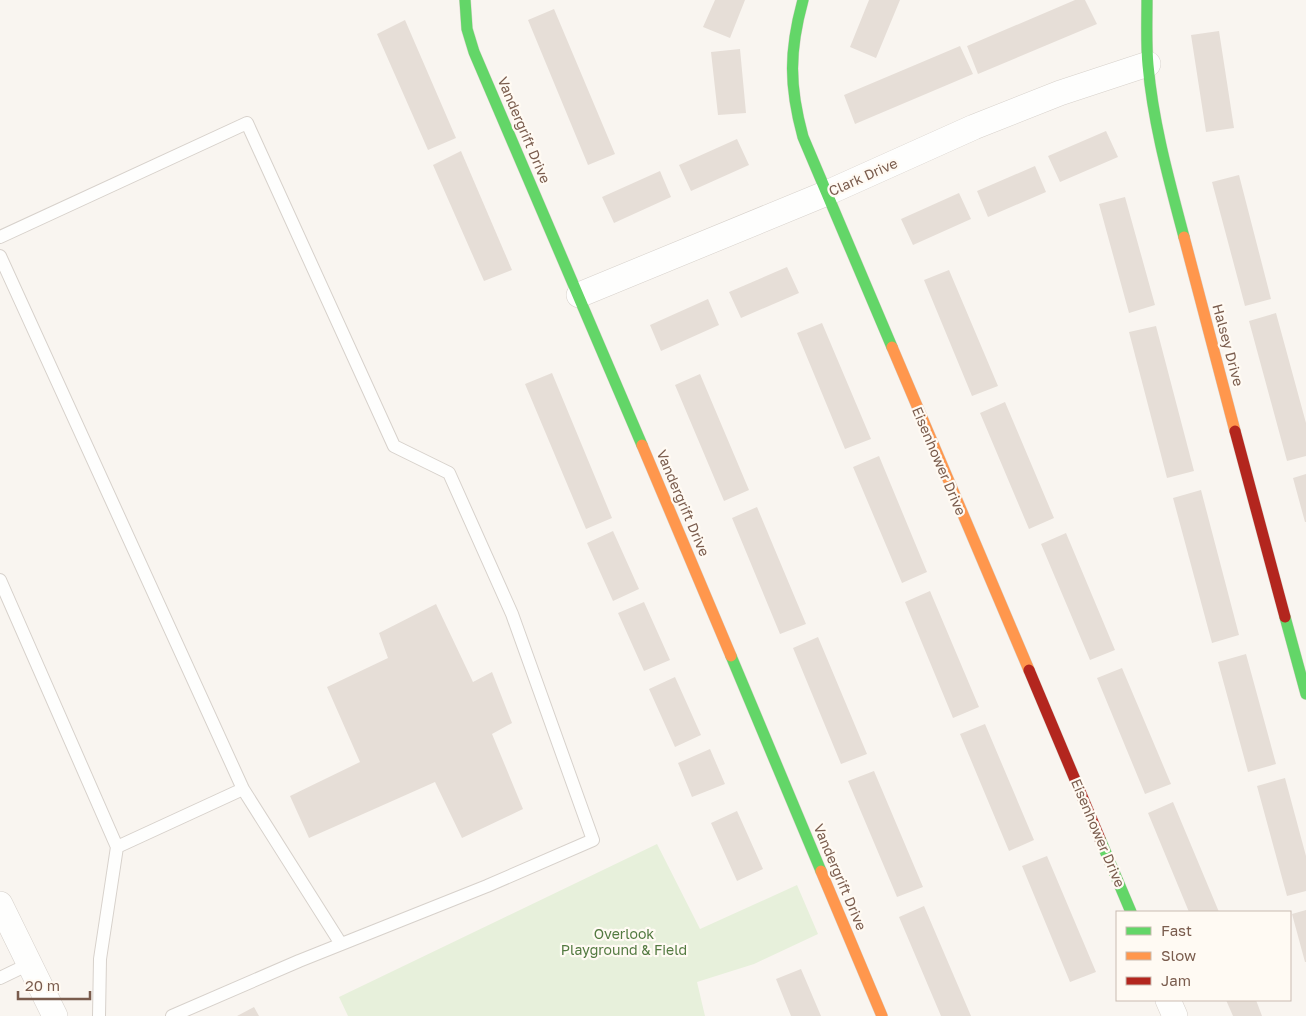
<svg xmlns="http://www.w3.org/2000/svg" width="1306" height="1016" font-family="'Golos Text',sans-serif">
<rect width="100%" height="100%" fill="#f9f5f0"/>
<!-- green -->
<path fill="#e7f0db" d="M 657,844 L 700,929 L 797,885 L 818,934 L 754,964 L 697,982 L 705,1016 L 348,1016 L 339,997 Z"/>
<!-- building -->
<path fill="#e6ded7" d="M 715,0 L 745,0 L 730,38 L 703,27 Z
M 869,0 L 900,0 L 876,58 L 850,47 Z
M 1075,0 L 1085,0 L 1097,24 L 978,74 L 967,46 Z
M 554,9 L 615,154 L 588,165 L 528,20 Z
M 405,20 L 456,138 L 428,150 L 377,34 Z
M 1219,31 L 1234,128 L 1206,132 L 1191,35 Z
M 960,46 L 973,74 L 855,124 L 844,95 Z
M 740,49 L 746,113 L 718,115 L 711,52 Z
M 1106,131 L 1118,157 L 1060,182 L 1048,156 Z
M 737,139 L 749,165 L 691,191 L 679,165 Z
M 461,151 L 512,270 L 484,281 L 433,165 Z
M 1035,166 L 1046,192 L 988,217 L 977,191 Z
M 660,171 L 671,197 L 614,223 L 602,197 Z
M 1239,175 L 1271,299 L 1245,306 L 1212,182 Z
M 959,193 L 971,219 L 913,245 L 901,219 Z
M 1125,197 L 1155,305 L 1129,313 L 1099,204 Z
M 787,267 L 799,293 L 741,318 L 729,292 Z
M 949,270 L 998,386 L 972,396 L 924,280 Z
M 708,299 L 719,325 L 661,351 L 650,325 Z
M 1276,313 L 1306,423 L 1306,456 L 1287,461 L 1249,321 Z
M 822,323 L 871,439 L 845,449 L 797,333 Z
M 1156,326 L 1194,471 L 1167,478 L 1129,332 Z
M 552,373 L 612,518 L 586,529 L 525,384 Z
M 700,374 L 749,490 L 724,501 L 675,385 Z
M 1005,402 L 1054,518 L 1029,529 L 980,413 Z
M 879,456 L 927,572 L 902,583 L 853,467 Z
M 1306,474 L 1306,522 L 1305,522 L 1293,478 Z
M 1201,490 L 1239,635 L 1212,643 L 1173,498 Z
M 757,507 L 806,624 L 780,634 L 732,518 Z
M 613,531 L 639,589 L 613,601 L 587,543 Z
M 1066,533 L 1115,650 L 1090,660 L 1041,544 Z
M 930,591 L 979,707 L 953,718 L 905,602 Z
M 644,602 L 670,660 L 644,671 L 618,613 Z
M 436,604 L 473,682 L 492,672 L 512,723 L 492,734 L 523,809 L 462,838 L 435,782 L 309,838 L 290,796 L 360,762 L 327,687 L 388,658 L 379,633 Z
M 818,637 L 867,754 L 841,764 L 793,648 Z
M 1246,654 L 1276,764 L 1248,772 L 1218,662 Z
M 1122,668 L 1171,784 L 1145,794 L 1097,678 Z
M 675,677 L 701,735 L 675,747 L 649,689 Z
M 985,724 L 1034,840 L 1009,851 L 960,734 Z
M 710,749 L 725,784 L 692,797 L 678,763 Z
M 874,771 L 923,887 L 897,897 L 848,781 Z
M 1285,778 L 1306,856 L 1306,891 L 1287,896 L 1257,786 Z
M 1173,802 L 1219,912 L 1189,912 L 1148,813 Z
M 737,811 L 763,869 L 737,881 L 711,823 Z
M 1047,856 L 1096,972 L 1070,982 L 1022,866 Z
M 924,906 L 971,1016 L 941,1016 L 899,917 Z
M 1306,910 L 1306,962 L 1305,962 L 1292,914 Z
M 801,969 L 821,1016 L 791,1016 L 776,979 Z
M 1226,1000 L 1256,1000 L 1262,1016 L 1233,1016 Z
M 254,1007 L 259,1016 L 237,1016 Z"/>
<g fill="none" stroke-linecap="round" stroke-linejoin="round">
<defs>
<path id="lane" d="M 0,237 L 247,123 L 394,446 L 449,473 L 512,614 L 593,840 L 487,886 L 299,961 L 172,1016
M 0,256 L 243,789 L 341,944
M 0,580 L 117,847
M 0,978 L 29,964
M 99,1016 L 100,959 L 117,847 L 243,789"/>
<path id="street" d="M 579,295 L 827,193 L 974,127 L 1060,93 L 1148,64
M 0,904 L 55,1016
M 1168,1000 L 1175,1016"/>
<path id="fast" d="M 465,0 L 467,29 L 474,52 L 642,445
M 803,0 C 789,51 789,86 803,137 L 892,347
M 1147,0 C 1147,21 1146,44 1148,65 C 1153,123 1169,180 1184,237
M 1285,617 L 1306,694
M 731,656 L 821,871
M 1100,839 L 1131,912"/>
<path id="slow" d="M 1184,237 L 1235,431
M 892,347 L 1029,670
M 642,445 L 731,656
M 821,871 L 882,1016"/>
<path id="jam" d="M 1235,431 L 1285,617
M 1029,670 L 1100,839"/>
</defs>
<!-- lane casing -->
<use href="#lane" stroke="#d7d1cb" stroke-width="14"/>
<!-- street casing -->
<use href="#street" stroke="#d7d1cb" stroke-width="26"/>
<!-- fast casing -->
<use href="#fast" stroke="#d9d2cb" stroke-width="12"/>
<!-- slow casing -->
<use href="#slow" stroke="#d9d2cb" stroke-width="12"/>
<!-- jam casing -->
<use href="#jam" stroke="#d9d2cb" stroke-width="12"/>
<!-- lane -->
<use href="#lane" stroke="#fefefd" stroke-width="12"/>
<!-- street -->
<use href="#street" stroke="#fefefd" stroke-width="25"/>
<!-- fast -->
<use href="#fast" stroke="#63d668" stroke-width="11"/>
<!-- slow -->
<use href="#slow" stroke="#ff974d" stroke-width="11"/>
<!-- jam -->
<use href="#jam" stroke="#b3261e" stroke-width="11"/>
</g>
<g text-anchor="middle" stroke-width="4.5" stroke-linejoin="round" paint-order="stroke">
<!-- street labels -->
<g font-size="14" fill="#7a5c4d" stroke="#fffaf3">
<text transform="translate(524 130) rotate(67)" y="5">Vandergrift Drive</text>
<text transform="translate(863 177) rotate(-24)" y="5">Clark Drive</text>
<text transform="translate(1228 345) rotate(75)" y="5">Halsey Drive</text>
<text transform="translate(939 461) rotate(67)" y="5">Eisenhower Drive</text>
<text transform="translate(683 503) rotate(67)" y="5">Vandergrift Drive</text>
<text transform="translate(1098 833) rotate(67)" y="5">Eisenhower Drive</text>
<text transform="translate(840 877) rotate(67)" y="5">Vandergrift Drive</text>
</g>
<!-- park labels -->
<g font-size="14" fill="#537a41" stroke="#fffaf3">
<text x="624" y="939">Overlook<tspan x="624" dy="16">Playground &amp; Field</tspan></text>
</g>
</g>
<!-- legend -->
<rect x="1116" y="911" width="175" height="90" fill="#fffaf3" stroke="#cabbb1"/>
<rect x="1126" y="927" width="25" height="8" fill="#63d668" stroke="#cabbb1"/>
<text x="1161" y="936" font-size="15" fill="#7a5c4d">Fast</text>
<rect x="1126" y="952" width="25" height="8" fill="#ff974d" stroke="#cabbb1"/>
<text x="1161" y="961" font-size="15" fill="#7a5c4d">Slow</text>
<rect x="1126" y="977" width="25" height="8" fill="#b3261e" stroke="#cabbb1"/>
<text x="1161" y="986" font-size="15" fill="#7a5c4d">Jam</text>
<!-- scale -->
<path d="M18 991v8h72v-8" fill="none" stroke="#7a5c4d" stroke-width="2.5"/>
<text x="25" y="991" font-size="15" fill="#7a5c4d" stroke="#fffaf3" stroke-width="4" paint-order="stroke">20 m</text>
</svg>
